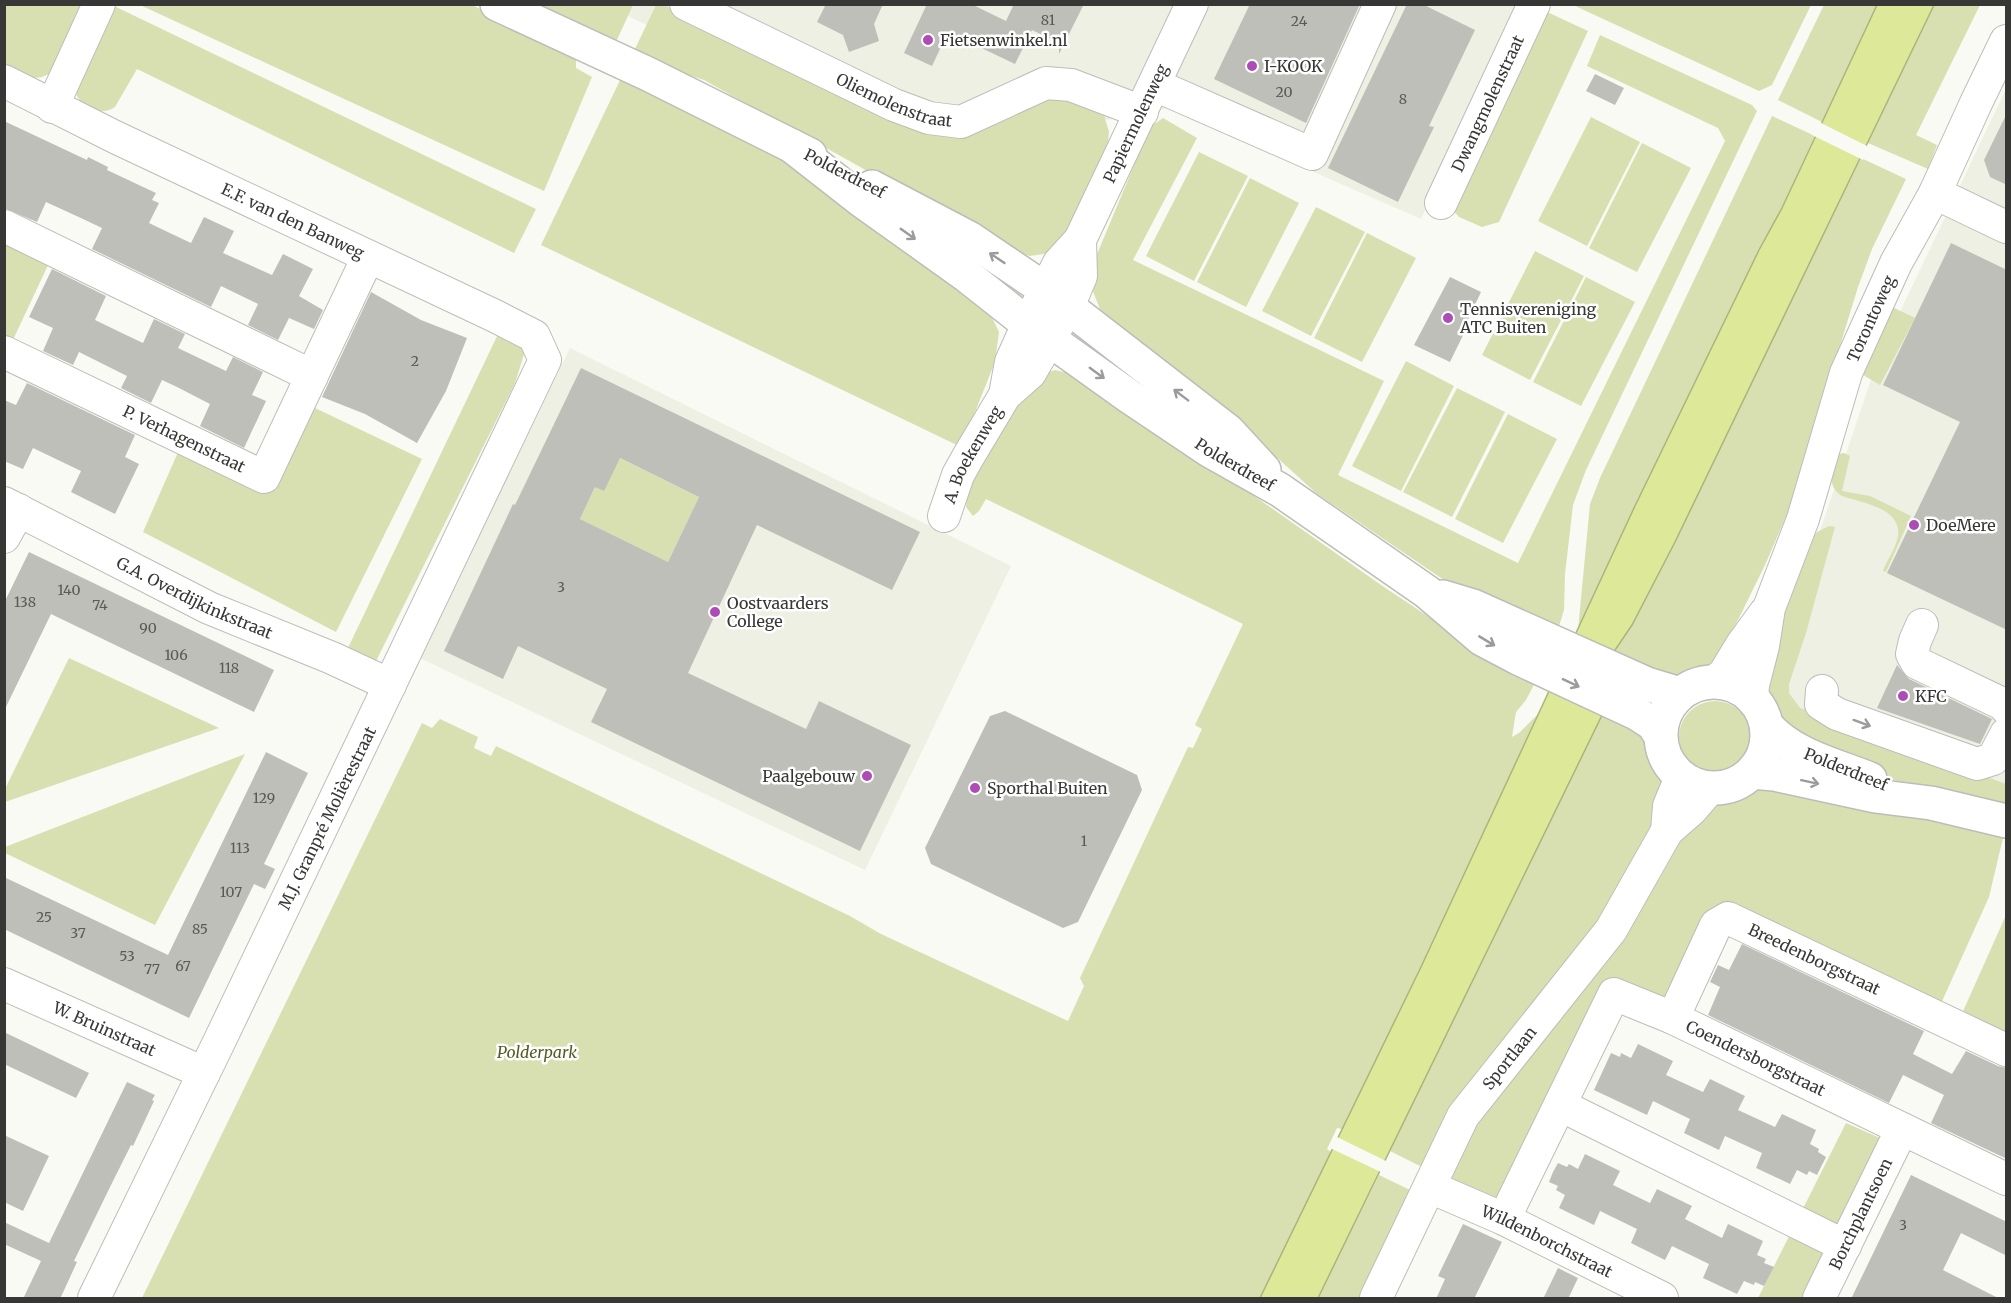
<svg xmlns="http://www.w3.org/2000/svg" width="2011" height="1303" font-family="Merriweather,serif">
<rect width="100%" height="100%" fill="#f9faf4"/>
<!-- built -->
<path fill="#edf0e2" d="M 1515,4 L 1520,7 L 1421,219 L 1168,108 L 921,156 L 605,5 Z
M 2006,89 L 2006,791 L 1825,723 L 1765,694 L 1879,356 Z
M 570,348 L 1011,566 L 865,870 L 420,658 Z"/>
<!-- green -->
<path fill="#d8e0b1" d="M 4,5 L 87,5 L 52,72 C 34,84 23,75 5,68 Z
M 112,5 L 536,209 L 514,253 L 137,69 L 115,107 C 100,117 81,108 75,92 Z
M 140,5 L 472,5 L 576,55 L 576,68 L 592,77 L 544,191 Z
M 536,5 L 633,5 L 616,42 Z
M 656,5 L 664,5 L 923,130 L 1048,94 L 1096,110 L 1104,115 L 1109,132 L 1107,153 L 1070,231 L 1049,253 L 1030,256 L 1009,250 L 704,80 L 676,71 L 634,51 Z
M 1573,5 L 1811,5 L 1772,85 L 1759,91 Z
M 1824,5 L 1877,5 L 1822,122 L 1778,100 Z
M 1934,5 L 1980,5 L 1916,135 L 1937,145 L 1928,169 L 1868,143 Z
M 1545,11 L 1588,31 L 1499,222 L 1482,227 L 1459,217 L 1453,210 Z
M 1600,35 L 1752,105 L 1757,111 L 1586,470 L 1573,505 L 1565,574 L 1564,610 L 1556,636 L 1513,617 L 1444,580 L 1316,493 L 1241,425 L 1133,338 L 1100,309 L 1092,289 L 1090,271 L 1150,127 L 1163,118 L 1197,138 L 1133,260 L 1384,381 L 1338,475 L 1518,563 L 1725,141 L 1718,128 L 1587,66 Z
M 622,76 L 773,152 L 986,305 L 999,332 L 995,362 L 961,447 L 541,245 Z
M 1772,116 L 1815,136 L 1782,208 L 1759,250 L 1578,630 L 1590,504 L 1600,478 Z
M 1591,117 L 1640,142 L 1587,246 L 1538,221 Z
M 1642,143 L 1691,168 L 1637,272 L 1589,248 Z
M 1199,152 L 1248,176 L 1194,281 L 1146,256 Z
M 1861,158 L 1906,179 L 1872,249 L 1858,287 L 1791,505 L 1765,565 L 1738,620 L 1716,658 L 1704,671 L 1680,682 L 1613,653 Z
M 1250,178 L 1299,203 L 1246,307 L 1197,282 Z
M 1316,207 L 1365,232 L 1311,336 L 1262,311 Z
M 1367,233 L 1416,258 L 1362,362 L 1314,338 Z
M 5,243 L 49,263 L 12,342 L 5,339 Z
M 1535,251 L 1584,276 L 1530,380 L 1482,355 Z
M 1586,277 L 1635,302 L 1581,406 L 1533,382 Z
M 1884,303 L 1915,318 L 1880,385 L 1858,372 Z
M 500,330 L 524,342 L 525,351 L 515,383 L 375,663 L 347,650 Z
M 1406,361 L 1454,386 L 1401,491 L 1352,466 Z
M 1055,370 L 1073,374 L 1179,443 L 1381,585 L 1429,617 L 1538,677 L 1526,700 L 1516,712 L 1512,737 L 1519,733 L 1540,712 L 1421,967 L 1342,1129 L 1337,1128 L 1327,1149 L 1331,1152 L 1260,1298 L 142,1298 L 422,723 L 432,728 L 440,719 L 478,737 L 474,748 L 491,756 L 496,746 L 850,916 L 881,934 L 1068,1021 L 1084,986 L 1080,978 L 1188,747 L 1193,748 L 1202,729 L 1195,725 L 1243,624 L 986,499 L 979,511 L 973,516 L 966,507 L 967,494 L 1011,405 L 1039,376 Z
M 1457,388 L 1505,412 L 1452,517 L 1403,492 Z
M 315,408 L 422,459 L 336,632 L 143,532 L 182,443 L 275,490 Z
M 1508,414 L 1557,439 L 1503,543 L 1455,519 Z
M 1844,453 L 1850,456 L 1842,491 L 1870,496 L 1911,516 L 1886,572 L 1883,571 C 1887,560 1896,548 1898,536 C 1902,508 1862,503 1842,496 C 1825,485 1833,470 1838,454 Z
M 611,454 L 699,497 L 668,562 L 580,519 Z
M 1829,526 L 1835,527 L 1806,633 L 1789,684 L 1789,693 L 1800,708 L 2006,784 L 2006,804 L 1950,797 L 1891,779 L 1801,743 L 1776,721 L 1765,698 L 1765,658 L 1785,613 L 1813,537 L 1817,532 Z
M 69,658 L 219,728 L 5,802 L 5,789 Z
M1679 737a36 36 0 1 1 72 0a36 36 0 1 1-72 0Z
M 1605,709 L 1647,735 L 1655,750 L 1667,789 L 1651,843 L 1615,903 L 1424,1168 L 1390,1151 L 1543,832 Z
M 245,754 L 155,925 L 5,853 L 5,847 Z
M 1753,783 L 1793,784 L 2003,838 L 1989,897 L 1939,1008 L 1741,912 L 1668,1004 L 1611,979 L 1503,1204 L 1449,1178 L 1471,1133 L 1639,907 L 1660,878 L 1694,816 L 1710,797 L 1741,790 Z
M 2006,915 L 2006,1041 L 1960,1018 Z
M 1846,1123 L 1880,1138 L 1801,1298 L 1758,1298 Z
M 1379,1175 L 1410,1190 L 1360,1298 L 1318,1298 Z"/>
<!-- water -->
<path fill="#dde999" stroke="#abb47b" stroke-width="1.5" d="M 1877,5 L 1934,5 L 1675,542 L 1632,625 L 1613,653 L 1605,709 L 1318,1298 L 1260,1298 L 1421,967 L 1634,508 L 1759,250 L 1782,208 Z"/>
<!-- pier -->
<path fill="#f9faf4" d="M 1819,122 L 1869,147 L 1863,160 L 1812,135 Z
M 1335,1136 L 1388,1162 L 1383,1173 L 1330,1148 Z"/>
<!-- building -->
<path fill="#bebfb9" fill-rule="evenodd" d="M 826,4 L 883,4 L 874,24 L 879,41 L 849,52 L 843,35 L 817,22 Z
M 927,4 L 971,4 L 1006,21 L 1014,4 L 1084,4 L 1059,54 L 1059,43 L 1032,30 L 1015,64 L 948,32 L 932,66 L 904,53 Z
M 1250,4 L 1360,4 L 1306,123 L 1214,79 Z
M 1407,4 L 1422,4 L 1475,30 L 1429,126 L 1434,127 L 1398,202 L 1328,168 Z
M 1595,74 L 1624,88 L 1615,105 L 1586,91 Z
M 2007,113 L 2007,185 L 1990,177 L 1984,160 Z
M 4,121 L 87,160 L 88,157 L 108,167 L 107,170 L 156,193 L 152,200 L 159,203 L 149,223 L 174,235 L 191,243 L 204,217 L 234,231 L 223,253 L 272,275 L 283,254 L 313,269 L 299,296 L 323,310 L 314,329 L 289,318 L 278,340 L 248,325 L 258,304 L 221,286 L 211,307 L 92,249 L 102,228 L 83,219 L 46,202 L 37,222 L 4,208 Z
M 1951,243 L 2007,270 L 2007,630 L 1887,573 L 1960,422 L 1883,385 Z
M 52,269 L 106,296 L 95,320 L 124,334 L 143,343 L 154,319 L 185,334 L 178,348 L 226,371 L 233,357 L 263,372 L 252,395 L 266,401 L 244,448 L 200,426 L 210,404 L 177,387 L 162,380 L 151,403 L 121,388 L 127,376 L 79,352 L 73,365 L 43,351 L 53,328 L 29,317 Z
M 1450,277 L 1481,292 L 1465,326 L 1467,327 L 1450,362 L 1414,345 Z
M 371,292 L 421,320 L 467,338 L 446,391 L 417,443 L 365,414 L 322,397 Z
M 581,368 L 920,532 L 892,590 L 757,525 L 688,673 L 806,729 L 819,701 L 911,745 L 860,851 L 591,722 L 607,689 L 518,646 L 503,679 L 444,651 L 513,504 L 515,505 ZM 620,458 L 699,497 L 668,562 L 580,519 L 595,487 L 604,491 Z
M 27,383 L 135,435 L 125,457 L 139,464 L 115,514 L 71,492 L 81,471 L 33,448 L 23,469 L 4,461 L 4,400 L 16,405 Z
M 29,552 L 274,670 L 254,712 L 51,614 L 4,711 L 4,603 Z
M 1897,665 L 1909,679 L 1992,719 L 1980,744 L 1877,708 Z
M 1005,711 L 1137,775 L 1142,790 L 1078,922 L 1063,928 L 931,864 L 925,848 L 990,716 Z
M 266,752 L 308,773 L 264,864 L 275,869 L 265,889 L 254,884 L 189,1018 L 4,929 L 4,877 L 168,955 Z
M 1742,944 L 1924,1031 L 1913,1054 L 1952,1074 L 1966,1051 L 1998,1066 L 2007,1068 L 2007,1159 L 1931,1123 L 1944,1095 L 1903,1075 L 1889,1103 L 1708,1015 L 1720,987 L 1710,982 L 1718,965 L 1729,970 Z
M 4,1032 L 89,1073 L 76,1098 L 4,1064 Z
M 1638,1044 L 1673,1061 L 1666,1075 L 1703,1092 L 1710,1079 L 1745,1096 L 1738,1110 L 1775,1127 L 1782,1114 L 1816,1130 L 1810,1144 L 1819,1149 L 1818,1152 L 1826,1157 L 1817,1175 L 1809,1171 L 1807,1175 L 1797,1170 L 1790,1184 L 1756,1168 L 1762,1153 L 1725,1136 L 1719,1150 L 1684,1133 L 1690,1119 L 1653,1101 L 1647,1115 L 1594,1090 L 1611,1053 L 1620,1057 L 1621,1053 L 1631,1058 Z
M 127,1082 L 155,1095 L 152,1100 L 154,1101 L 133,1146 L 131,1145 L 111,1185 L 74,1261 L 77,1262 L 60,1299 L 23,1299 L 41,1261 L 4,1244 L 4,1222 L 49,1243 Z
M 4,1135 L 49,1156 L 23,1211 L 4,1202 Z
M 1585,1154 L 1620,1171 L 1613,1185 L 1650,1203 L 1657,1189 L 1692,1206 L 1685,1219 L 1722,1238 L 1728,1224 L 1763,1241 L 1757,1255 L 1766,1259 L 1764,1263 L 1774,1267 L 1764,1286 L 1755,1282 L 1754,1285 L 1744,1281 L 1737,1294 L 1703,1278 L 1709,1264 L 1672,1246 L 1665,1260 L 1631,1243 L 1637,1229 L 1600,1211 L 1594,1225 L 1559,1208 L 1565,1195 L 1556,1190 L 1558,1186 L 1549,1182 L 1553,1172 L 1558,1163 L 1567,1167 L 1569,1164 L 1578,1169 Z
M 1911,1175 L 2007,1222 L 2007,1256 L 1961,1233 L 1943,1270 L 2000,1299 L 1851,1299 Z
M 1463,1224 L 1502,1242 L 1474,1299 L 1436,1299 L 1445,1279 L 1438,1276 Z
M 1558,1268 L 1578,1278 L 1568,1299 L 1543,1299 Z"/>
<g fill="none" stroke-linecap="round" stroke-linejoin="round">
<defs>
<g id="minor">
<path id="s1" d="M 686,4 L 894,105 L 929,118 L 961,122 L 1046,83 L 1071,85 L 1142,112"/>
<path id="s2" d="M 4,81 L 115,137 L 495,316 L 534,336 L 545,360 L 220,1040 L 94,1298"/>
<path d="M 1155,85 L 1312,154 L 1380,4"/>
<path d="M 52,107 L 99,4"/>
<path d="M 1935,193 L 2006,227"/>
<path id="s3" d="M 1441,203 L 1534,4"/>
<path d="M 4,226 L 312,376"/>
<path id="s4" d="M 4,352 L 264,477 L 368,257"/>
<path id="s5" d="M 1005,395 L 1011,362 L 1028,324 L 1059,263 L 1080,240 L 1192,4"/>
<path id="s6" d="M 4,503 L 209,608 L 332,658 L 390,685"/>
<path id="s7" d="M 944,516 L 958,475 L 968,457 L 1005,395 L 1030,373 L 1068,307 L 1081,276 L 1080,240"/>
<path d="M 4,537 L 19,510"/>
<path d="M 1922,625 L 1915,641 L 1912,654 L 1917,663 L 2005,705 L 2006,708"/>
<path d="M 1714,682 L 1724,674 L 1741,646 L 1765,613"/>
<path d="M 1822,691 L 1821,704 L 1837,714 L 1977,764 L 1993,759 L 2006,734"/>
<path id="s8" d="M 1752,699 L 1753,685 L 1763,646 L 1769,608 L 1803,519 L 1846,373 L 1896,263 L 1935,193 L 1976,103 L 2006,41"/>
<path d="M 1667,831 L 1669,806 L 1681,777"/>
<path id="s9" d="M 4,984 L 204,1073"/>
<path id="s10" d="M 1673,1018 L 1716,925 L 1728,918 L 2006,1050"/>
<path d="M 1560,1105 L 1845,1246"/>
<path id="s11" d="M 1430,1187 L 1504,1219 L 1662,1298"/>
<path id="s12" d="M 1504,1219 L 1614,994 L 1673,1018 L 2006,1179"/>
<path id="s13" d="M 1376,1298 L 1463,1116 L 1611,930 L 1667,831 L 1691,810 L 1710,788"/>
<path id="s14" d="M 1819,1298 L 1902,1129"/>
</g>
<g id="major">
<path d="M 497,4 L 648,74 L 810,155"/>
<path id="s15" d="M 792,146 L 861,200 L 966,275 L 1028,324 L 1130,397 L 1209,450 L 1280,490 L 1427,592 L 1482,639 L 1518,658 L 1636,713 L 1653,724 L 1659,733"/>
<path d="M 872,187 L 969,238 L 1046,290 L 1228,431 L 1264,470"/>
<path d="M 1443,597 L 1473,606 L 1647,684 L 1680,694"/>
<circle cx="1714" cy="735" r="53"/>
<path d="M 1767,726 C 1792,755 1835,765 1870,779"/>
<path d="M 1752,772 L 1774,774 L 1875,796 L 1931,803 L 2006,821"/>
</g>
</defs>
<!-- minor casing -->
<use href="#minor" stroke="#bcbdb8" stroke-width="34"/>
<!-- major casing -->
<use href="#major" stroke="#bcbdb8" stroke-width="36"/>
<!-- minor -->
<use href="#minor" stroke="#fff" stroke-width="32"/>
<!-- major -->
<use href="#major" stroke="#fff" stroke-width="33"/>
</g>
<!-- one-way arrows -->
<defs><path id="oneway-shaft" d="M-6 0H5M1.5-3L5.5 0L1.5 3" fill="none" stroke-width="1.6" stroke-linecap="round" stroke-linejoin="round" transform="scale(1.5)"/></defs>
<g stroke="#9b9b9a">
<use href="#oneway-shaft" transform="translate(908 234) rotate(35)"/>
<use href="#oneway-shaft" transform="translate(997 258) rotate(-146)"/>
<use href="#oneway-shaft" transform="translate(1097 373) rotate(36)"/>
<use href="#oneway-shaft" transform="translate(1181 395) rotate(-143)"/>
<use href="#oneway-shaft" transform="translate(1487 641) rotate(31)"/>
<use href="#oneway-shaft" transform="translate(1571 683) rotate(25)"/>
<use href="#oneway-shaft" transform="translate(1862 723) rotate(20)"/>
<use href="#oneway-shaft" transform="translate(1810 782) rotate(12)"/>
</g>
<!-- markers -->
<g fill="#ad4cb4" stroke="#fff" stroke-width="2">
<circle cx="928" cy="40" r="6"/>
<circle cx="1252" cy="66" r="6"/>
<circle cx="1448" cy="318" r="6"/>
<circle cx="1914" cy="525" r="6"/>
<circle cx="715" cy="612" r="6"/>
<circle cx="1903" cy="696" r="6"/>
<circle cx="867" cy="776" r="6"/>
<circle cx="975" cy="788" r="6"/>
</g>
<g text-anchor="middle" stroke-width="5" stroke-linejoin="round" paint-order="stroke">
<!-- number labels -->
<g font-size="14" fill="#595956">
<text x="1048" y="25">81</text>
<text x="1299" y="26">24</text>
<text x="1284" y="97">20</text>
<text x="1403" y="104">8</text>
<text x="415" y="366">2</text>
<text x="561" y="592">3</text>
<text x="69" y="595">140</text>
<text x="25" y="607">138</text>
<text x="100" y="610">74</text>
<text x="148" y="633">90</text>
<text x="176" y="660">106</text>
<text x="229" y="673">118</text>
<text x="264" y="803">129</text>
<text x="1084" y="846">1</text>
<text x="240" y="853">113</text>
<text x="231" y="897">107</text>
<text x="44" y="922">25</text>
<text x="200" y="934">85</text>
<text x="78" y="938">37</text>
<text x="127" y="961">53</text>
<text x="183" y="971">67</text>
<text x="152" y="974">77</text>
<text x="1903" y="1230">3</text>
</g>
<!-- poi labels -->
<g font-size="16" fill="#373735" stroke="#fff" text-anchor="start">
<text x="940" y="46">Fietsenwinkel.nl</text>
<text x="1264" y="72">I-KOOK</text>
<text x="1460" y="315">Tennisvereniging<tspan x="1460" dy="18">ATC Buiten</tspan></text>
<text x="1926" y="531">DoeMere</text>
<text x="727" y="609">Oostvaarders<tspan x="727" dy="18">College</tspan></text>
<text x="1915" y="702">KFC</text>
<text x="855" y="782" text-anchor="end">Paalgebouw</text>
<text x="987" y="794">Sporthal Buiten</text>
</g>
<!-- street labels -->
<g font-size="16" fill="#373735" stroke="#fff">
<text dy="6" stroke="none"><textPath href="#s1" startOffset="230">Oliemolenstraat</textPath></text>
<text dy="6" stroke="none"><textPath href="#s3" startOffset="110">Dwangmolenstraat</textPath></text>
<text dy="6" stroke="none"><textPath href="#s5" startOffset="304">Papiermolenweg</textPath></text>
<text transform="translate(845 173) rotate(27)" y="6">Polderdreef</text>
<text dy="6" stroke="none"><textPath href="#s2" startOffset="321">E.F. van den Banweg</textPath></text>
<text dy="6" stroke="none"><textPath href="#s8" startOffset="400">Torontoweg</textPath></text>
<text dy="6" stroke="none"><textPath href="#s4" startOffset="200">P. Verhagenstraat</textPath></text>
<text dy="6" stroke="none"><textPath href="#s7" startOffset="68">A. Boekenweg</textPath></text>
<text dy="6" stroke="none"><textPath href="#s15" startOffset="546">Polderdreef</textPath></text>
<text dy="6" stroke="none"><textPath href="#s6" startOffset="213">G.A. Overdijkinkstraat</textPath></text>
<text transform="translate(1846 769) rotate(22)" y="6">Polderdreef</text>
<text transform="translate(327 818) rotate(-64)" y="6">M.J. Granpré Molièrestraat</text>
<text dy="6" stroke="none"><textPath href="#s10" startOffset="212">Breedenborgstraat</textPath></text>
<text dy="6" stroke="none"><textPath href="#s9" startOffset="110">W. Bruinstraat</textPath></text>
<text dy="6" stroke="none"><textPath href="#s13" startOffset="276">Sportlaan</textPath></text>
<text dy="6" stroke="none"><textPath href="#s12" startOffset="406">Coendersborgstraat</textPath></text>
<text dy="6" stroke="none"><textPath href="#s14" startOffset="94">Borchplantsoen</textPath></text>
<text dy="6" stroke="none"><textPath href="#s11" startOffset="129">Wildenborchstraat</textPath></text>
</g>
<!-- park labels -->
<g font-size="16" font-style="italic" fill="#555b23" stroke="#fff">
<text x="537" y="1058">Polderpark</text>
</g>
</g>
<!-- border -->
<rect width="2011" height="1303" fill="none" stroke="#373735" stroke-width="12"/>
</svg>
